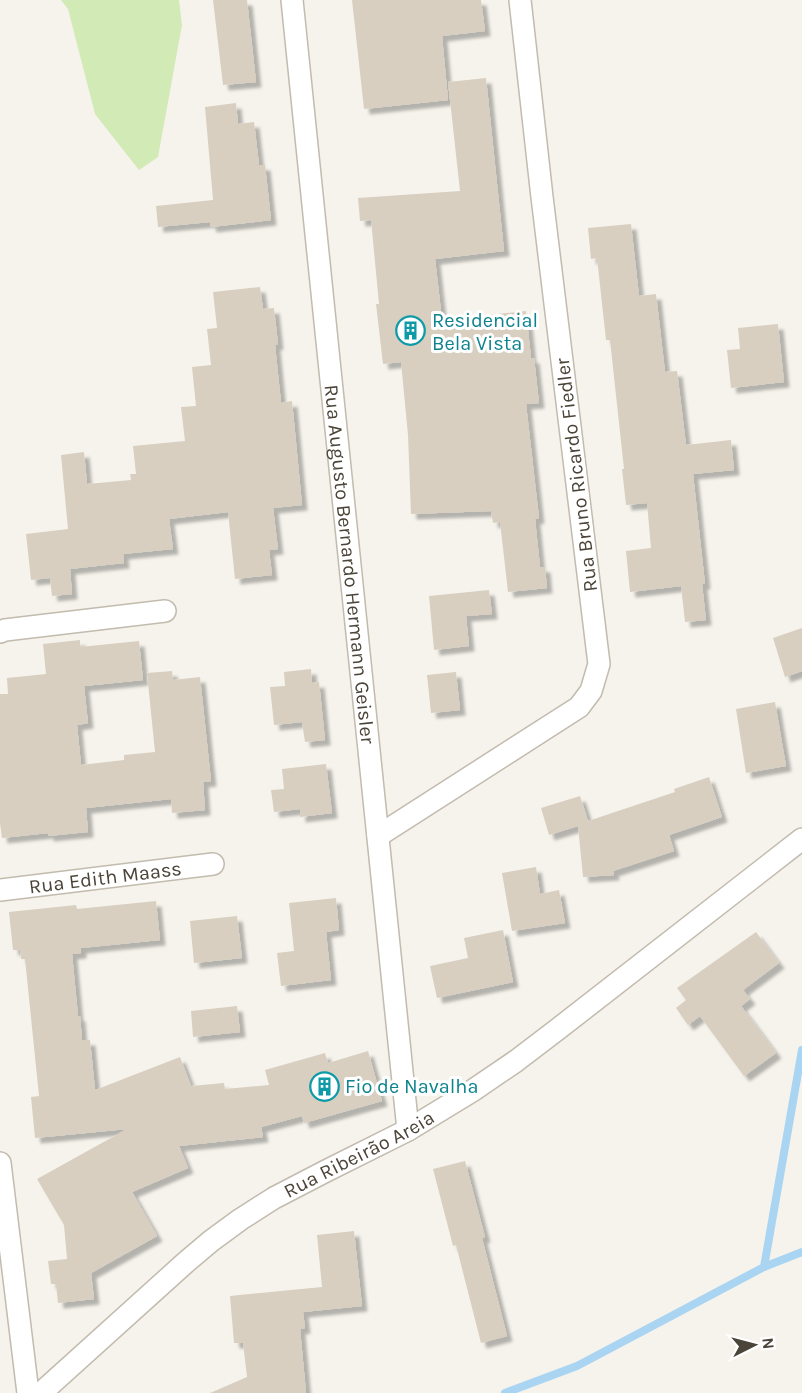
<svg xmlns="http://www.w3.org/2000/svg" width="802" height="1393" font-family="Karla,sans-serif">
<defs>
<filter id="shadow"><feDropShadow dx="5.5" dy="5.5" stdDeviation="1.5" flood-color="#0004"/></filter>
</defs>
<rect width="100%" height="100%" fill="#f6f3ec"/>
<!-- green -->
<path fill="#d2eab5" d="M 61,0 L 179,0 L 182,25 L 158,157 L 139,170 L 95,114 L 68,9 Z"/>
<g fill="none" stroke-linecap="round" stroke-linejoin="round">
<!-- stream -->
<path stroke="#a9d4f2" stroke-width="8" d="M 764,1267 L 802,1050
M 505,1393 L 577,1366 L 764,1267 L 802,1252"/>
</g>
<!-- building -->
<path fill="#d8cfc1" filter="url(#shadow)" d="M 213,0 L 247,0 L 256,82 L 223,85 Z
M 352,0 L 481,0 L 485,31 L 442,36 L 448,100 L 364,109 Z
M 486,78 L 504,251 L 435,259 L 442,320 L 526,311 L 531,358 L 534,358 L 539,403 L 526,404 L 539,518 L 535,519 L 540,567 L 545,567 L 547,588 L 508,592 L 500,522 L 493,523 L 491,511 L 411,514 L 408,435 L 401,362 L 383,364 L 376,304 L 379,304 L 371,220 L 360,221 L 358,198 L 460,191 L 448,82 Z
M 236,103 L 238,124 L 254,122 L 259,165 L 265,165 L 271,220 L 211,227 L 210,222 L 158,227 L 156,206 L 213,200 L 205,107 Z
M 631,224 L 639,296 L 656,294 L 665,372 L 677,371 L 686,445 L 731,440 L 734,470 L 693,474 L 705,584 L 702,584 L 706,620 L 685,622 L 681,586 L 630,592 L 626,551 L 651,548 L 647,503 L 626,505 L 622,469 L 624,469 L 610,340 L 606,340 L 597,258 L 591,259 L 588,228 Z
M 260,287 L 263,309 L 274,308 L 278,344 L 275,345 L 281,403 L 292,401 L 302,505 L 273,508 L 278,549 L 269,550 L 272,575 L 235,579 L 228,512 L 169,519 L 173,549 L 123,554 L 124,563 L 70,569 L 72,594 L 52,596 L 50,578 L 31,580 L 26,534 L 68,529 L 61,455 L 84,452 L 87,484 L 131,480 L 130,474 L 136,474 L 133,446 L 185,441 L 181,407 L 196,406 L 192,367 L 211,365 L 207,329 L 217,328 L 213,292 Z
M 778,324 L 784,382 L 731,388 L 727,350 L 740,349 L 738,328 Z
M 489,590 L 492,614 L 466,616 L 469,646 L 434,650 L 429,596 Z
M 802,628 L 802,671 L 785,677 L 773,638 Z
M 80,640 L 80,647 L 139,641 L 143,680 L 84,686 L 88,723 L 77,725 L 81,765 L 124,760 L 124,755 L 155,752 L 147,673 L 172,671 L 173,680 L 200,677 L 211,781 L 203,782 L 205,810 L 172,813 L 171,799 L 86,808 L 88,832 L 48,836 L 48,833 L 2,838 L 0,823 L 0,694 L 8,694 L 7,678 L 46,674 L 43,644 Z
M 311,669 L 312,683 L 319,682 L 325,740 L 305,742 L 302,722 L 274,725 L 270,687 L 285,686 L 284,672 Z
M 456,672 L 460,710 L 431,713 L 427,675 Z
M 775,702 L 786,766 L 746,773 L 736,709 Z
M 326,764 L 332,813 L 300,817 L 300,809 L 274,812 L 271,790 L 284,789 L 282,769 Z
M 709,777 L 722,817 L 669,835 L 674,851 L 613,871 L 614,875 L 583,877 L 578,826 L 549,835 L 541,808 L 580,796 L 588,821 L 675,792 L 674,789 Z
M 536,867 L 540,894 L 559,890 L 565,923 L 512,931 L 502,873 Z
M 336,898 L 339,930 L 326,932 L 331,980 L 281,986 L 277,953 L 294,951 L 289,903 Z
M 156,901 L 160,940 L 81,948 L 81,953 L 72,954 L 78,1016 L 80,1016 L 82,1040 L 90,1040 L 95,1090 L 180,1057 L 191,1086 L 224,1083 L 225,1089 L 269,1085 L 265,1070 L 325,1053 L 328,1063 L 368,1051 L 382,1101 L 304,1123 L 302,1116 L 261,1127 L 263,1137 L 179,1146 L 188,1168 L 132,1192 L 157,1236 L 91,1273 L 94,1299 L 58,1303 L 56,1284 L 51,1284 L 48,1261 L 67,1259 L 64,1225 L 37,1179 L 127,1129 L 35,1138 L 31,1097 L 39,1096 L 25,959 L 21,959 L 20,950 L 13,950 L 9,912 L 76,905 L 77,909 Z
M 237,916 L 242,958 L 194,963 L 190,921 Z
M 503,930 L 513,982 L 437,998 L 430,966 L 468,958 L 464,938 Z
M 756,932 L 779,963 L 743,990 L 750,999 L 741,1006 L 776,1053 L 744,1076 L 700,1016 L 688,1025 L 676,1008 L 686,1000 L 677,988 Z
M 237,1006 L 240,1032 L 193,1037 L 191,1011 Z
M 465,1161 L 485,1237 L 482,1238 L 507,1336 L 481,1343 L 456,1245 L 453,1246 L 433,1169 Z
M 354,1231 L 362,1306 L 303,1312 L 305,1328 L 300,1329 L 306,1393 L 210,1393 L 247,1377 L 243,1343 L 234,1343 L 230,1296 L 322,1287 L 317,1235 Z"/>
<g fill="none" stroke-linecap="round" stroke-linejoin="round">
<defs>
<g id="minor">
<path id="s1" d="M 292,0 L 408,1130"/>
<path d="M 0,632 L 5,630 L 165,611"/>
<path d="M 378,836 L 579,707 L 591,691 L 599,664 L 542,197 L 520,0"/>
<path id="s2" d="M 0,890 L 213,864"/>
<path d="M 0,1163 L 28,1393"/>
<path id="s3" d="M 41,1393 L 185,1263 L 211,1241 L 241,1219 L 274,1198 L 326,1171 L 408,1130 L 472,1091 L 516,1061 L 558,1029 L 802,839"/>
</g>
</defs>
<!-- minor casing -->
<use href="#minor" stroke="#c2bbae" stroke-width="24"/>
<!-- minor -->
<use href="#minor" stroke="#fff" stroke-width="21"/>
</g>
<!-- icons -->
<defs>
<symbol id="building-ring" viewBox="-11 -11 22 22"><circle r="9.5" fill="#fff" stroke="#0f9aa8" stroke-width="1.5"/><path d="M-4-6H4V6H1V3H-1V6H-4ZM-2.5-4.3h1.7v1.8h-1.7ZM.8-4.3h1.7v1.8H.8ZM-2.5-1h1.7V.8h-1.7ZM.8-1h1.7V.8H.8Z" fill="#0f9aa8"/></symbol>
</defs>
<g fill-rule="evenodd">
<use href="#building-ring" x="394" y="314" width="33" height="33"/>
<use href="#building-ring" x="308" y="1070" width="33" height="33"/>
</g>
<g text-anchor="middle" stroke-width="6" stroke-linejoin="round" paint-order="stroke">
<!-- culture labels -->
<g font-size="20" fill="#0d838f" stroke="#fff" text-anchor="start">
<text x="432" y="327">Residencial<tspan x="432" dy="23">Bela Vista</tspan></text>
<text x="345" y="1093">Fio de Navalha</text>
</g>
<!-- street labels -->
<g font-size="20" fill="#4b4439" stroke="#fff">
<text transform="translate(576 475) rotate(-97)" y="7">Rua Bruno Ricardo Fiedler</text>
<text dy="7" stroke="none"><textPath href="#s1" startOffset="567">Rua Augusto Bernardo Hermann Geisler</textPath></text>
<text dy="7" stroke="none"><textPath href="#s2" startOffset="106">Rua Edith Maass</textPath></text>
<text dy="7" stroke="none"><textPath href="#s3" startOffset="400">Rua Ribeirão Areia</textPath></text>
</g>
</g>
<!-- north arrow -->
<g transform="translate(754 1345) rotate(84)" stroke="#ffffff" stroke-width="4.5" paint-order="stroke">
<path d="M0-4.5L10 22L0 15L-10 22Z" fill="#4b4439"/>
<text y="-9" font-size="16" font-weight="bold" text-anchor="middle" fill="#4b4439">N</text>
</g>
</svg>
